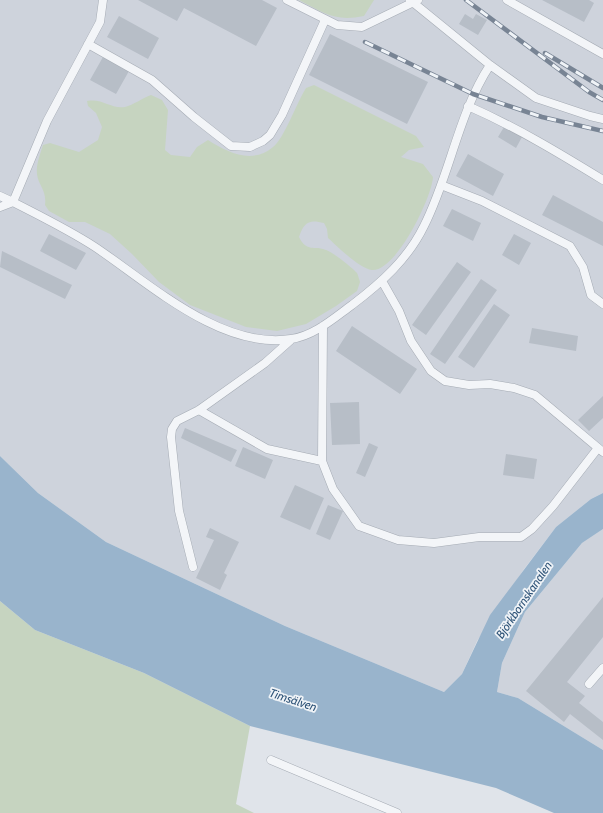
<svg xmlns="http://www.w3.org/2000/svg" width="603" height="813" font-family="Cabin,sans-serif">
<rect width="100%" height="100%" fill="#e0e4ea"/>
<!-- built -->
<path fill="#ced3dc" d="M 0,0 L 603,0 L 603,493 L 591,499 L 556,527 L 524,569 L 477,641 L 462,674 L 444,692 L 285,626 L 106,542 L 38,493 L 0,456 Z
M 603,529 L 603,750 L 518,698 L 497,692 L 502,663 L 525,612 L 582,543 Z"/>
<!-- green -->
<path fill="#c6d4c0" d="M 299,0 L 374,0 L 364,16 C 335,22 324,13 299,0 Z
M 314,85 L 416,136 L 424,147 L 409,150 L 401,157 L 423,164 L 433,177 C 432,197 396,272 372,270 C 360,269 337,246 328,238 L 327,229 L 324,223 C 309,219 304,222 299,237 C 307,253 314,245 326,250 C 331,251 353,268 357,273 C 358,275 359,279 360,282 L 357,291 L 336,306 L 306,324 L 277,331 L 246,327 L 190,305 L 159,282 L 132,254 L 110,234 L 85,222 L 69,222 L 49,211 L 45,205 C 47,190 38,185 37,174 C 36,164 40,155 43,145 L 50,143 L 79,152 L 98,140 L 102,127 L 96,113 L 88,106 L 87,101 C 103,98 110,109 125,107 C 133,105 143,98 151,95 L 162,100 L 168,110 L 165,150 L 171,155 L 190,157 L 197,147 L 208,140 C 227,152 252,165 273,147 C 284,139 297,102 306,88 Z
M 0,601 L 35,630 L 144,673 L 250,726 L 236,804 L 254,813 L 0,813 Z"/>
<!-- water -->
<path fill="#99b4cc" d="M 0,456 L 38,493 L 106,542 L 285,626 L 444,692 L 462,674 L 490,615 L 556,527 L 591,499 L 603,493 L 603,529 L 582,543 L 525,612 L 502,663 L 497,692 L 518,698 L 603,750 L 603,813 L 554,813 L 496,788 L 250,726 L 144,673 L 35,630 L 0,601 Z"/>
<!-- building -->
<path fill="#b7bec7" d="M 138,0 L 262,0 L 277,8 L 256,46 L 184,8 L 177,21 Z
M 542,0 L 589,0 L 594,3 L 584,22 Z
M 465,14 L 473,19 L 476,14 L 487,20 L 478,35 L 459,24 Z
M 119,16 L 159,38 L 148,59 L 107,37 Z
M 330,34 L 428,82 L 407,124 L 309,75 Z
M 103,57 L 129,71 L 116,94 L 90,80 Z
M 504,127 L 522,137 L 516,148 L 498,137 Z
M 468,154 L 504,174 L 493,196 L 456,176 Z
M 553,195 L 603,222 L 603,246 L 542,215 Z
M 452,209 L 481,223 L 473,241 L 443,226 Z
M 49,234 L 86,253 L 76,270 L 40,251 Z
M 514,234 L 531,243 L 519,265 L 502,255 Z
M 2,251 L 72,285 L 65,299 L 0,267 Z
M 457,262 L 471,272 L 426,335 L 412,325 Z
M 481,279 L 497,290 L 445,364 L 430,354 Z
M 494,304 L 510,315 L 474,368 L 458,357 Z
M 352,326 L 417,369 L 400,394 L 336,351 Z
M 532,328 L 578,336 L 576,351 L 529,343 Z
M 603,396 L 603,418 L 589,431 L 578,420 Z
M 359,402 L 360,444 L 332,445 L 330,403 Z
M 185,428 L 237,450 L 231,462 L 181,438 Z
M 369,443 L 378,447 L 365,477 L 356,473 Z
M 243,447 L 273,460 L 265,479 L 235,466 Z
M 506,454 L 537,459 L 534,479 L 503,475 Z
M 295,485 L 324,498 L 310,530 L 280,517 Z
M 328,505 L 343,511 L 330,540 L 316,534 Z
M 210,528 L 239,542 L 224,573 L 227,575 L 220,590 L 196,578 L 214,540 L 206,537 Z
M 603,597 L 603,637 L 567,682 L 585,696 L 579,703 L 603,722 L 603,740 L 570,714 L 564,722 L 526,691 Z"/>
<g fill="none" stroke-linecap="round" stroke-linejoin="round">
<defs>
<path id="lane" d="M 103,0 L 100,22 L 47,121 L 13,202 C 40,216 69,230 95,247 C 149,283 221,350 291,339 C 314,336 334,318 352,305 C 381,283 408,259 424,226 C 450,175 458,114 490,65
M 287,0 L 337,25 L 362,27 L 418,0
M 410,0 L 490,65 L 536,98 L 590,116 L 603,119
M 507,0 L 603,54
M 88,44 L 152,80 L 194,117 L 231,146 L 250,147 L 263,141 L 270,135 L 282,115 L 325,20
M 468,106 C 516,127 559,153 603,180
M 441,185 L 482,201 L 570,246 L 583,267 L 591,295 L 603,304
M 0,196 L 13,202 L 0,207
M 382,281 L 399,311 L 411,341 L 431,371 L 445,381 L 469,385 L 490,384 L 514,388 L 535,395 L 603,452
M 323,326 L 322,461 L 333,489 L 359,526 L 398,540 L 434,543 L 479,537 L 521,537 L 532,529 L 553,506 L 598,448
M 199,410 L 267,449 L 322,461
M 193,567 L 179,511 L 171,437 L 172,429 L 177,421 L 199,410 L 265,363 L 292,339
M 589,684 L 603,668
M 271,760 L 397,813"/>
</defs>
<!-- lane casing -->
<use href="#lane" stroke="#a5abb4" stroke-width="9"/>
<!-- lane -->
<use href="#lane" stroke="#f3f5f8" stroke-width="8"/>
<defs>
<path id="rail" d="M 466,0 L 589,92 L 603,100
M 365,42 L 473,94 L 542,117 L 603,131
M 545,53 L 603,88"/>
</defs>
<!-- rail casing -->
<use href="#rail" stroke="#788494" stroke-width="4.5"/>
<!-- rail -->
<use href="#rail" stroke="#eff3f7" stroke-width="3" stroke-dasharray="9" stroke-linecap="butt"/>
</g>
<g text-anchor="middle" stroke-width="3.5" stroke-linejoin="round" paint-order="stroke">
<!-- water labels -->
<g font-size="12" font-style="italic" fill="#2f5478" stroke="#eff3f7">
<text transform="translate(524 600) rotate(-56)" y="4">Björkbornskanalen</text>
<text transform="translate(293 700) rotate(18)" y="4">Timsälven</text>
</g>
</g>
</svg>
